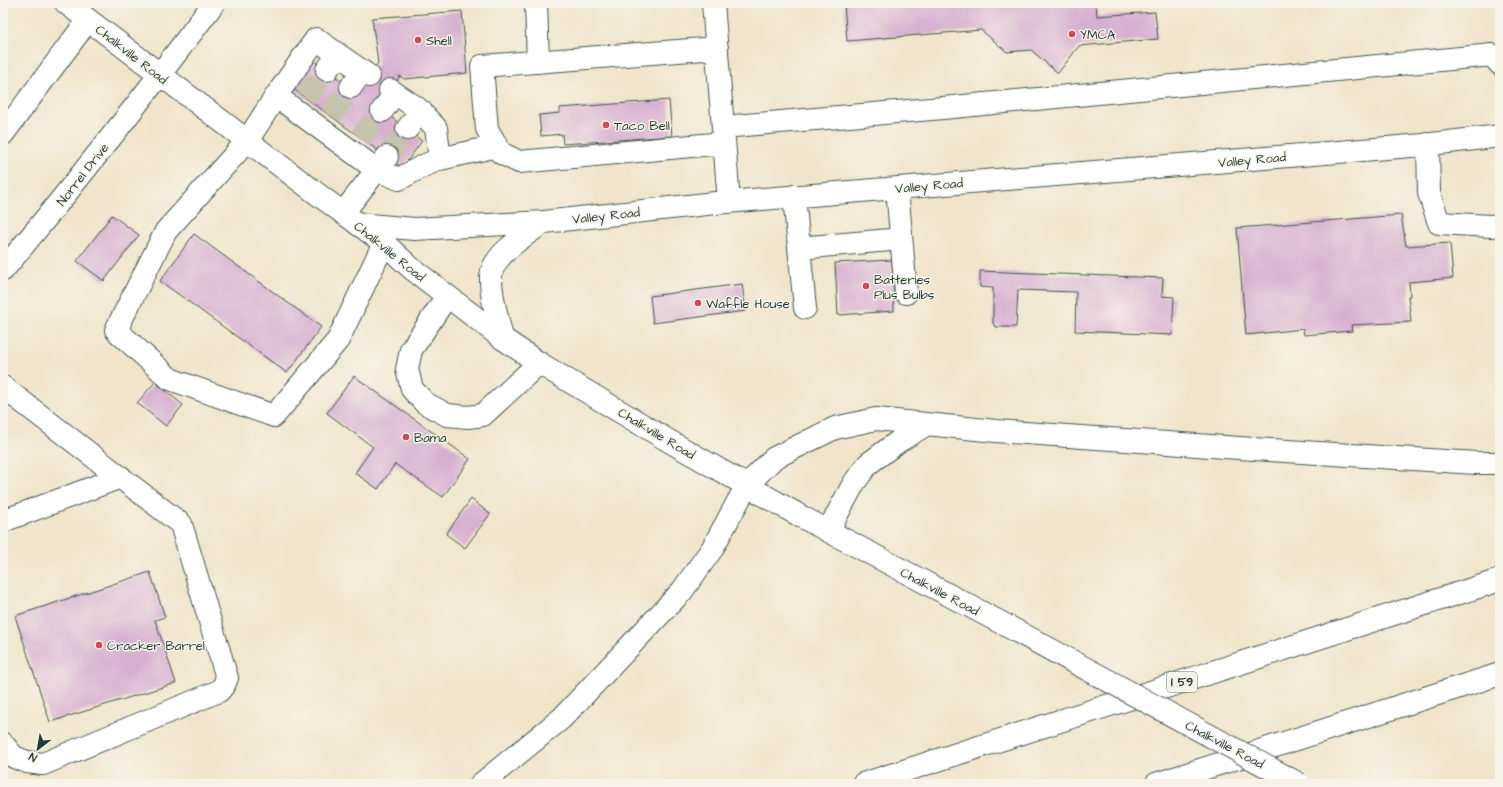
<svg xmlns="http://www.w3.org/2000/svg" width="1503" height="787" font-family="'Architects Daughter',sans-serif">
<rect width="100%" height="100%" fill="#f7f3e8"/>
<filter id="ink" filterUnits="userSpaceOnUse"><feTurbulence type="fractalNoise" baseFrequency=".025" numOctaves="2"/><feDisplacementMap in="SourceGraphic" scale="8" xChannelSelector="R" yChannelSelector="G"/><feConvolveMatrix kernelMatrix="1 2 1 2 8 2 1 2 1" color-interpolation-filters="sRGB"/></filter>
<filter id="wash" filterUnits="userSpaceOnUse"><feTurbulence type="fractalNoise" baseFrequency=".012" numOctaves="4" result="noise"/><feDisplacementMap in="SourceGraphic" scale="16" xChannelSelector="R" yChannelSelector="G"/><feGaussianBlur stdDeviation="0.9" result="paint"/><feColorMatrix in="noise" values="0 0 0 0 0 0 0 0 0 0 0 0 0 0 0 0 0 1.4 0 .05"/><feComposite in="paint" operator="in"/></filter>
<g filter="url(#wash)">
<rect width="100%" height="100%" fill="#f0e5cb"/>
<g id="blocks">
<!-- building -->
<path fill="#d7b0d0" d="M 844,3 L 1096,3 L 1097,16 L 1155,12 L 1158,39 L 1079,46 L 1058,73 L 1031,50 L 1007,52 L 981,30 L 847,41 Z
M 462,11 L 467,73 L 404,79 L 400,76 L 378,107 L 422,141 L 402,168 L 291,87 L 311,59 L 357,92 L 378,63 L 372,18 Z
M 669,100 L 672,136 L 563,144 L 562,134 L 541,136 L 539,115 L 560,113 L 560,108 Z
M 112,215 L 139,235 L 104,281 L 77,261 Z
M 1401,215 L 1406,246 L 1450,243 L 1453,278 L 1409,282 L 1410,296 L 1408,296 L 1411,322 L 1351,325 L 1352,331 L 1304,335 L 1303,329 L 1246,335 L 1237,228 Z
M 194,234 L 321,327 L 287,373 L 160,281 Z
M 892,260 L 894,311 L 838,315 L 835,263 Z
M 980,271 L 1163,278 L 1162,296 L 1174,297 L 1172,335 L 1075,331 L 1076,292 L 1018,290 L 1016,327 L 996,327 L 993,324 L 993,288 L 980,287 Z
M 742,284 L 746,311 L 653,323 L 650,296 Z
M 354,376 L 470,459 L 443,497 L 395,464 L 378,489 L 355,473 L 373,447 L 327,413 Z
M 155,382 L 183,405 L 166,426 L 137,403 Z
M 471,499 L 490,514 L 465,548 L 446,534 Z
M 150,572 L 165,617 L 155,620 L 176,683 L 50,722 L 15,616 Z"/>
</g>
</g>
<g filter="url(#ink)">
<use href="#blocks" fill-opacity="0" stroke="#3e564b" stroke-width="1"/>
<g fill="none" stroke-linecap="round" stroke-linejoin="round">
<!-- minor-tunnel -->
<path stroke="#c6c3ad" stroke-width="22" stroke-dasharray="22 11" stroke-linecap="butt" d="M 306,98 L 327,70
M 331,116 L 351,87
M 360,138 L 382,111
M 387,157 L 407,129"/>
<defs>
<path id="minor" d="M 536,3 L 538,62
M 713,3 L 729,202
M 717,48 L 482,66 L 487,129 L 501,153 L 519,162 L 724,143
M 327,70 L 338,54
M 369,76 L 316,39 L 276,96 L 377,170 L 399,179 L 423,166 L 440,159 L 497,146
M 351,87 L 362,71
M 390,90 L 417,108 L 436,128 L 440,159
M 276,96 L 247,141 L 166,231 L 116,330 L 170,379 L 274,416 L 338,340 L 384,243
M 382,111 L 395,93
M 723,127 L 943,108 L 1492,55 L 1500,64
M 407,129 L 421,111
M 3,134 L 88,20
M 1428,144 L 1429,193 L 1439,223 L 1490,226 L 1500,225
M 897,188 L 906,293
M 794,196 L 805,308
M 343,213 L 387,157
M 358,224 L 414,229 L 544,222 L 715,203 L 1423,145 L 1500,136
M 799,248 L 901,239
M 3,270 C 76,183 146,94 214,3
M 447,296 L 411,350 L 407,369 L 412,389 L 425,403 L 447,415 L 468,417 L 483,415 L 539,363
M 502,338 C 498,318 490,297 491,276 C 493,254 527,234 544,222
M 3,387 L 181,524 L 227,678 L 224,685 L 219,691 L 43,764 L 27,762 L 14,757 L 3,744
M 3,521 L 121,477"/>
<path id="major" d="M 66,3 L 320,196 L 384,243 L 411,268 L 502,338 L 539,363 L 669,441 L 802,517 L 1009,627"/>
<path id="highway" d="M 828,531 L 854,483 L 868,464 L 899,441 L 927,424
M 481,784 L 562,718 L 682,591 L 712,549 L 747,485 L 774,458 L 835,428 L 876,419 L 996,431 L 1239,448 L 1476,463 L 1500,463
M 863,784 L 1500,580
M 1156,784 L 1500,674"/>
</defs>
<!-- minor casing -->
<use href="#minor" stroke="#3e564b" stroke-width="24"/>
<!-- major casing -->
<use href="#major" stroke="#3e564b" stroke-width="24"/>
<!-- highway casing -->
<use href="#highway" stroke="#3e564b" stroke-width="24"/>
<!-- minor -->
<use href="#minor" stroke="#fff" stroke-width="22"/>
<!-- major -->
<use href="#major" stroke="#fff" stroke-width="22"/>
<!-- highway -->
<use href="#highway" stroke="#fff" stroke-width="22"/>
<defs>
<path id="major-bridge" d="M 1009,627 L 1299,784"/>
</defs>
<!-- major-bridge casing -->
<use href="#major-bridge" stroke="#3e564b" stroke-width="24" stroke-linecap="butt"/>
<!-- major-bridge -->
<use href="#major-bridge" stroke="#fff" stroke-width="22"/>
</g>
</g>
<!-- markers -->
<g fill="#d1495b" stroke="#f7f3e8" stroke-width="1.5">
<circle cx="1072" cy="34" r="4"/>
<circle cx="418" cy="40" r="4"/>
<circle cx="606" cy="125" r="4"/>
<circle cx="866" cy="286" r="4"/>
<circle cx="698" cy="303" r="4"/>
<circle cx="406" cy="437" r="4"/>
<circle cx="99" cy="645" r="4"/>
</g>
<g text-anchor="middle" stroke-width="3" stroke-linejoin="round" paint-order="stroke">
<!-- shield labels -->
<rect fill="#f7f3e8" stroke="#60746a" stroke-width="1" x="1167" y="672" width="30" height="20" rx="3"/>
<g font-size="12" font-weight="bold" fill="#1f3d34">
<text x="1182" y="686">I 59</text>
</g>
<!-- poi labels -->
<g font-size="13" fill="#1f3d34" stroke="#f7f3e8" text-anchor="start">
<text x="1080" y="39">YMCA</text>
<text x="426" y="45">Shell</text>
<text x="614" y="130">Taco Bell</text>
<text x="874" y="284">Batteries<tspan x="874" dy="15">Plus Bulbs</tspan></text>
<text x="706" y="308">Waffle House</text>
<text x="414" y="442">Bama</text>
<text x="107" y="650">Cracker Barrel</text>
</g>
<!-- street labels -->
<g font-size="13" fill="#1f3d34" stroke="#f7f3e8">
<text transform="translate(132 54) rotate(38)" y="5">Chalkville Road</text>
<text transform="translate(1252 159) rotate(-5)" y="5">Valley Road</text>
<text transform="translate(82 174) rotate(-52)" y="5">Norrel Drive</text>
<text transform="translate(929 185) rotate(-5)" y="5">Valley Road</text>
<text transform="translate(606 215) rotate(-6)" y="5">Valley Road</text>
<text transform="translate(390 251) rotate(39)" y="5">Chalkville Road</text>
<text transform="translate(657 433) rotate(31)" y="5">Chalkville Road</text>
<text transform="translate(940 591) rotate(28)" y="5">Chalkville Road</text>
<text transform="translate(1225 744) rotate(28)" y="5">Chalkville Road</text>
</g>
</g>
<!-- margin -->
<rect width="1503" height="787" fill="none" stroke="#f7f3e8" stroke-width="16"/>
<!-- north arrow -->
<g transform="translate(38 749) rotate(211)" stroke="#f7f3e8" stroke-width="3" paint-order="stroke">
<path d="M0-3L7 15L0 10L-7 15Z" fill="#1f3d34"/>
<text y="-6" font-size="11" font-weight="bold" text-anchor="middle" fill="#1f3d34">N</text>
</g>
</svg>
